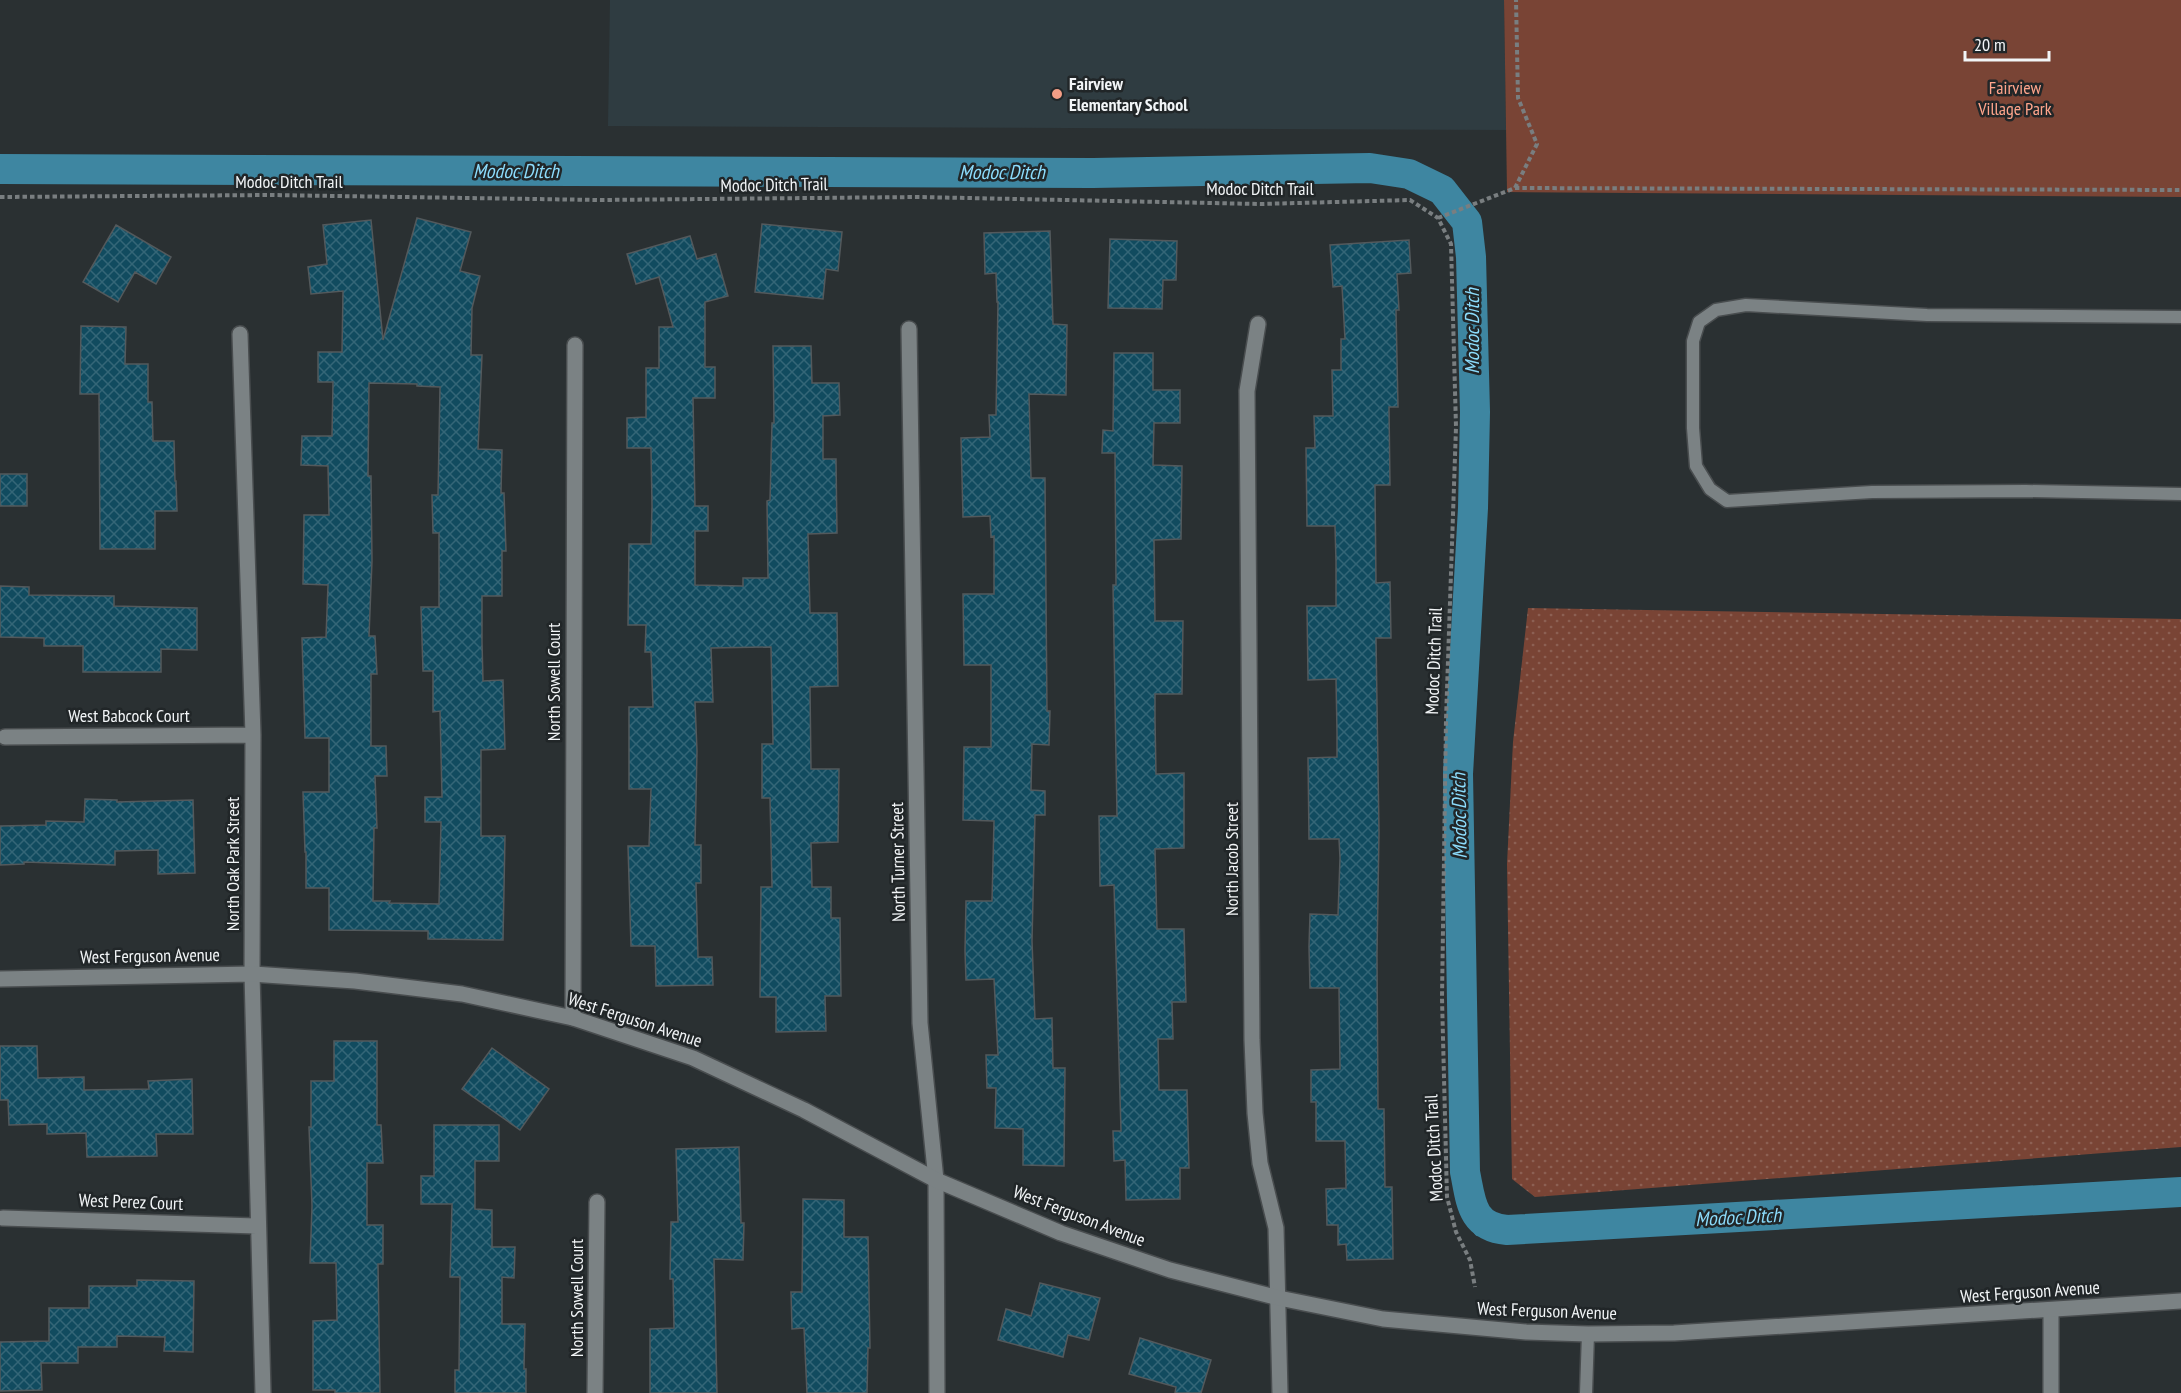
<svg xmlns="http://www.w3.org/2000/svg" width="2181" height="1393" font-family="'PT Sans Narrow',sans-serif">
<defs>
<pattern id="grass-dots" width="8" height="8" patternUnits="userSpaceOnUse" patternTransform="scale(1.5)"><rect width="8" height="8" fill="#794435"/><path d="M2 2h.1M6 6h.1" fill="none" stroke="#8c6053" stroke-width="1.8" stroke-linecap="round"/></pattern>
<pattern id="building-cross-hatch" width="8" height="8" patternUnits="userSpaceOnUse" patternTransform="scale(1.5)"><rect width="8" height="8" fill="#114b5f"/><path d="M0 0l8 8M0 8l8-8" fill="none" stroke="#346677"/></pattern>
</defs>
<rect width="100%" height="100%" fill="#2a3032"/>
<!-- built -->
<path fill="#2f3c41" d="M 610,0 L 1504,0 L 1506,130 L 608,126 Z"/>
<!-- grass -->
<path fill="url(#grass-dots)" d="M 1528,608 L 2181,619 L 2181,1147 L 1535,1197 L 1512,1179 L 1507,864 L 1513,742 Z"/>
<!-- park -->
<path fill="#794435" d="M 1504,0 L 2181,0 L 2181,197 L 1507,192 Z"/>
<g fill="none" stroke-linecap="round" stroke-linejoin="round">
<!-- stream -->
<path stroke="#3e86a1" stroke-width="8" d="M 1478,1232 L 1485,1224"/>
<!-- canal -->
<path stroke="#3e86a1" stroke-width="30" d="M 0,169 L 1093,173 L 1370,168 L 1409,174 L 1442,190 L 1467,222 L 1471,257 L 1475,412 L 1473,508 L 1458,774 L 1465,1172 C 1471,1201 1471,1227 1507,1230 L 2181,1192"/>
</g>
<!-- building -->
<path fill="url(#building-cross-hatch)" stroke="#53595c" stroke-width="1.5" fill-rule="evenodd" d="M 417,218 L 471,232 L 460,271 L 480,276 L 472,308 L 471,355 L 482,355 L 478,449 L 502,450 L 501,493 L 504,493 L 506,551 L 502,551 L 502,596 L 482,596 L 482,642 L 483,681 L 503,680 L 505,749 L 481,750 L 481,836 L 505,836 L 503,940 L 428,939 L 428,931 L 329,930 L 329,888 L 306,888 L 306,852 L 305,852 L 303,792 L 329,792 L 329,738 L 305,738 L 302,638 L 326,637 L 328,585 L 303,584 L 304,515 L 329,515 L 328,466 L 301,465 L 302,436 L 332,436 L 333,382 L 318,382 L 318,352 L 342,352 L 343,291 L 311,294 L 308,267 L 327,264 L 323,225 L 371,220 L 383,340 ZM 369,383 L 417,384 L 417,386 L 440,387 L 438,495 L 432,495 L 433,533 L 439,533 L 439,607 L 421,607 L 423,671 L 433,671 L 433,712 L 440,711 L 442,797 L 425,797 L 425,822 L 441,822 L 439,904 L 389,903 L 390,901 L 373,901 L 374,828 L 377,828 L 375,776 L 387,776 L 386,746 L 371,746 L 371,674 L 377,674 L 375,636 L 369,636 L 372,561 L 371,476 L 368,476 Z
M 762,224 L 842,232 L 838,271 L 826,269 L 823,299 L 755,292 Z
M 116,225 L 171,257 L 156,284 L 135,272 L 118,302 L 83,282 Z
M 1050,231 L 1053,324 L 1067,325 L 1066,395 L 1029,394 L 1031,478 L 1045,478 L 1047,711 L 1050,711 L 1049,745 L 1032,744 L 1031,790 L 1045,791 L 1045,815 L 1035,815 L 1032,941 L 1035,1019 L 1052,1018 L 1053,1068 L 1065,1068 L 1064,1166 L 1023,1165 L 1023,1129 L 995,1128 L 996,1088 L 987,1088 L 986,1055 L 998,1055 L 994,979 L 966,980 L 965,951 L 966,901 L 992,901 L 994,821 L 963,820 L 964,747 L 991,747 L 991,665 L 964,665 L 963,594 L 994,594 L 994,536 L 991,537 L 990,516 L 963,517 L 961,438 L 990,437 L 989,415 L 996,415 L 998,302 L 997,302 L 996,273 L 985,274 L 984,233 Z
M 690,236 L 697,259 L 716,254 L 728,296 L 705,302 L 705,367 L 715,367 L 715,398 L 693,398 L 695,506 L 708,506 L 708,531 L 695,531 L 695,585 L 743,586 L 743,578 L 768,578 L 767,501 L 770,500 L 772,423 L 774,423 L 773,346 L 811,346 L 812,383 L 839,383 L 840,415 L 823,416 L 823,459 L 836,459 L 837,533 L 808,534 L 810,613 L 837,613 L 838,686 L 810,687 L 811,769 L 839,769 L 838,842 L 811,843 L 812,887 L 831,887 L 831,918 L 840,918 L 841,996 L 825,996 L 826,1031 L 776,1032 L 776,997 L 760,997 L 761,887 L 772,887 L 770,798 L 762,798 L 762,744 L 773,744 L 771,647 L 711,648 L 713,702 L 695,702 L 697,751 L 695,845 L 701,845 L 701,883 L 696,883 L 698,957 L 712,957 L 713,985 L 656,986 L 655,946 L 631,946 L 628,846 L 649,846 L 651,789 L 629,789 L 629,707 L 653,707 L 651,652 L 645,652 L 646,625 L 628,625 L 629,544 L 651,544 L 652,506 L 651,448 L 627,448 L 627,418 L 646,417 L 646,368 L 659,368 L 659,327 L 673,327 L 659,277 L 636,284 L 627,254 Z
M 1110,239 L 1177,241 L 1176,280 L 1163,280 L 1162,309 L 1108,308 Z
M 1409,240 L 1411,273 L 1397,274 L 1399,310 L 1396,310 L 1398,407 L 1389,407 L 1390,485 L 1375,485 L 1376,583 L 1390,582 L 1391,638 L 1376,638 L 1379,832 L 1377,955 L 1378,1109 L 1384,1109 L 1385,1187 L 1392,1187 L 1393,1259 L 1347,1260 L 1346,1244 L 1338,1245 L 1338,1225 L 1327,1225 L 1326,1189 L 1346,1188 L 1345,1141 L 1316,1141 L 1316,1102 L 1311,1102 L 1311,1070 L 1340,1069 L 1339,988 L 1310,988 L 1309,947 L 1310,914 L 1338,915 L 1340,858 L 1339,839 L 1309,839 L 1308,758 L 1337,757 L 1337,733 L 1336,679 L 1308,680 L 1307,606 L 1336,606 L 1336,562 L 1335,526 L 1307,526 L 1306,448 L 1315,448 L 1314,416 L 1333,416 L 1332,370 L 1341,370 L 1341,339 L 1345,339 L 1342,286 L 1333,287 L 1330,245 Z
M 81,326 L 126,327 L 125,364 L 148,364 L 148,402 L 152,402 L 153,441 L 174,441 L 175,481 L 176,481 L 177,511 L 155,511 L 155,549 L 100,549 L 99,394 L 80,394 Z
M 1114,353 L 1153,353 L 1153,390 L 1180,390 L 1180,423 L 1154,423 L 1153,465 L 1182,466 L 1181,539 L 1154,540 L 1155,621 L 1183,621 L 1182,694 L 1155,694 L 1155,719 L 1156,774 L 1184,773 L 1184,848 L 1155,849 L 1157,929 L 1184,929 L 1186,1002 L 1172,1002 L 1173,1039 L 1158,1039 L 1159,1090 L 1187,1090 L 1189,1168 L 1180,1168 L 1180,1199 L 1126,1200 L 1125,1160 L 1114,1161 L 1113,1131 L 1121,1131 L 1114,885 L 1100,886 L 1099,816 L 1117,816 L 1113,585 L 1116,585 L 1115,453 L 1102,453 L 1103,430 L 1113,431 Z
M 0,474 L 27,474 L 27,506 L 0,506 Z
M 0,586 L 29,587 L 29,595 L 114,596 L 114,606 L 197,608 L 197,650 L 161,649 L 161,672 L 83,672 L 83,646 L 44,646 L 44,638 L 0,637 Z
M 85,799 L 117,800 L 117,802 L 193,800 L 195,873 L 158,874 L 158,850 L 115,851 L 115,865 L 24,862 L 24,864 L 0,865 L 0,826 L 46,825 L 46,821 L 84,822 Z
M 334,1041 L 377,1041 L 377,1125 L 381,1125 L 383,1163 L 367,1163 L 367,1225 L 383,1225 L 383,1264 L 378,1264 L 380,1393 L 335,1393 L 335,1390 L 313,1390 L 313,1321 L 337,1320 L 336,1263 L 310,1263 L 312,1206 L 309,1127 L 311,1127 L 311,1081 L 334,1081 Z
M 0,1046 L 37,1046 L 38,1078 L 84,1077 L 84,1090 L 149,1089 L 148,1081 L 192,1079 L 193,1134 L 156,1134 L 157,1156 L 87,1157 L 86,1133 L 47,1134 L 47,1124 L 9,1125 L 8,1100 L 0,1100 Z
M 492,1048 L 549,1089 L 520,1130 L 462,1089 Z
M 434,1125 L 499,1125 L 499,1161 L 475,1161 L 475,1209 L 492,1210 L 492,1247 L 515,1247 L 514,1278 L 502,1277 L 502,1324 L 525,1324 L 524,1369 L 526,1369 L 526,1393 L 455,1393 L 455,1370 L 459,1370 L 460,1277 L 450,1277 L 452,1204 L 421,1204 L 421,1176 L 434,1176 Z
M 739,1147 L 741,1223 L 744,1223 L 743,1260 L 714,1259 L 717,1393 L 650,1393 L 650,1329 L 674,1328 L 673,1279 L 670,1279 L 671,1222 L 678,1222 L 676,1149 Z
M 803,1199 L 844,1200 L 844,1237 L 868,1237 L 870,1348 L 868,1348 L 867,1393 L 807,1393 L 804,1328 L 792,1329 L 791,1292 L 802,1292 Z
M 137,1280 L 194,1281 L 193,1352 L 164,1351 L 165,1337 L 117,1336 L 117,1347 L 78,1347 L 78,1363 L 41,1363 L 42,1390 L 0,1391 L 0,1342 L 49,1341 L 49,1308 L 89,1308 L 89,1286 L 137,1286 Z
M 1040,1283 L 1100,1298 L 1089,1340 L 1068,1335 L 1063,1357 L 998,1340 L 1006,1309 L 1031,1316 Z
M 1140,1338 L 1211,1360 L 1201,1393 L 1175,1393 L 1176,1387 L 1129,1374 Z"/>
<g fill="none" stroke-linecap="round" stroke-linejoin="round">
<defs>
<path id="service" d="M 2181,317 L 1927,315 L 1746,305 L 1716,310 L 1699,322 L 1693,341 L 1693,428 L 1696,466 L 1710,489 L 1727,501 L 1872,492 L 2026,491 L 2181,494
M 1586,1393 L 1588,1334"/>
<path id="minor" d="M 1258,324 L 1247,391 L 1252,1040 L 1255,1113 L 1260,1163 L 1276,1228 L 1280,1393
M 909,329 L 920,1023 L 936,1180 L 937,1393
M 240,334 L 253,735 L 252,974 L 263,1393
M 5,737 L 253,735
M 573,1018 L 575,345
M 3,1218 L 258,1226
M 2051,1310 L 2051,1393
M 595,1393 L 597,1202"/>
<path id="tertiary" d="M 0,979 L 252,974 L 355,981 L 462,994 L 573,1018 L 693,1058 L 804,1110 L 936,1180 L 1061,1233 L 1170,1270 L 1279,1298 L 1383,1319 L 1526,1332 L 1588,1334 L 1674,1333 L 2181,1301"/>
</defs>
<!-- service casing -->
<use href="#service" stroke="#494d4f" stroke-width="15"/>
<!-- minor casing -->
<use href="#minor" stroke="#494d4f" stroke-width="18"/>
<!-- tertiary casing -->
<use href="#tertiary" stroke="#494d4f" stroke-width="18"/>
<!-- path -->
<path stroke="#797e80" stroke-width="4" stroke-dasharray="4.5 3" stroke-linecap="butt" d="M 1515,188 L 1537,144 L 1518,98 L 1516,0
M 0,197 L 270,195 L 600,200 L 918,197 L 1260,204 L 1410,200 L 1438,218 L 1451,244 L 1456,427 L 1446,719 L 1442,998 L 1447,1197 L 1456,1232 L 1470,1260 L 1475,1287
M 1438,218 L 1515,188 L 2181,190"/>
<!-- service -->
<use href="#service" stroke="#7b8284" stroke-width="12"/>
<!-- minor -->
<use href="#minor" stroke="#7b8284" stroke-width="15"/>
<!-- tertiary -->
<use href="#tertiary" stroke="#7b8284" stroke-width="15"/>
</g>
<!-- markers -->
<circle fill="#f49e86" stroke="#212628" stroke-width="2" cx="1057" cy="94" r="6"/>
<g text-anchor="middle" stroke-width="5" stroke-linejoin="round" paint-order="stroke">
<!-- poi labels -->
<g font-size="18" font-weight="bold" fill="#f2f5f7" stroke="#212628" text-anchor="start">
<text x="1069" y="90">Fairview<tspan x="1069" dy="21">Elementary School</tspan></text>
</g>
<!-- park labels -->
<g font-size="18" fill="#ffa58c" stroke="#212628">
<text x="2015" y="94">Fairview<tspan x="2015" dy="21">Village Park</tspan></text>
</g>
<!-- street labels -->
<g font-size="18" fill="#f2f5f7" stroke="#212628">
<text x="289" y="188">Modoc Ditch Trail</text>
<text transform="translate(774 185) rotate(-1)" y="6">Modoc Ditch Trail</text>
<text x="1260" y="195">Modoc Ditch Trail</text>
<text transform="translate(1434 661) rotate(-88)" y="6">Modoc Ditch Trail</text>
<text transform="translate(554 682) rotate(-90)" y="6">North Sowell Court</text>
<text x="129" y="722">West Babcock Court</text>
<text transform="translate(1232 859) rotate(-90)" y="6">North Jacob Street</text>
<text transform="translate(898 862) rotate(-91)" y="6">North Turner Street</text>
<text transform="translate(233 864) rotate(-90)" y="6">North Oak Park Street</text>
<text transform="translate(150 956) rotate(-1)" y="6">West Ferguson Avenue</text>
<text transform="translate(635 1020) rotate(18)" y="6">West Ferguson Avenue</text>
<text transform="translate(1434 1148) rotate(-93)" y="6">Modoc Ditch Trail</text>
<text transform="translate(131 1202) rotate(2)" y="6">West Perez Court</text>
<text transform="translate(1079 1216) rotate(21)" y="6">West Ferguson Avenue</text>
<text transform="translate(2030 1292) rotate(-4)" y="6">West Ferguson Avenue</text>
<text transform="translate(577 1298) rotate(-90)" y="6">North Sowell Court</text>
<text transform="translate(1547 1311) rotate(2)" y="6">West Ferguson Avenue</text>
</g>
<!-- water labels -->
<g font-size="20" font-style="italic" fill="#8cdcfc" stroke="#212628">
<text x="516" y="178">Modoc Ditch</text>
<text x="1002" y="179">Modoc Ditch</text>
<text transform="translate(1472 331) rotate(-90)" y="7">Modoc Ditch</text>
<text transform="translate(1459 816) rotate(-91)" y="7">Modoc Ditch</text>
<text transform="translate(1738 1217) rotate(-3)" y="7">Modoc Ditch</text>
</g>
</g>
<!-- scale -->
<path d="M1965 51v9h84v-9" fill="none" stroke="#f2f5f7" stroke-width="3"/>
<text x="1974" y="51" font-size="18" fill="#f2f5f7" stroke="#212628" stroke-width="4.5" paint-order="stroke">20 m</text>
</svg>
